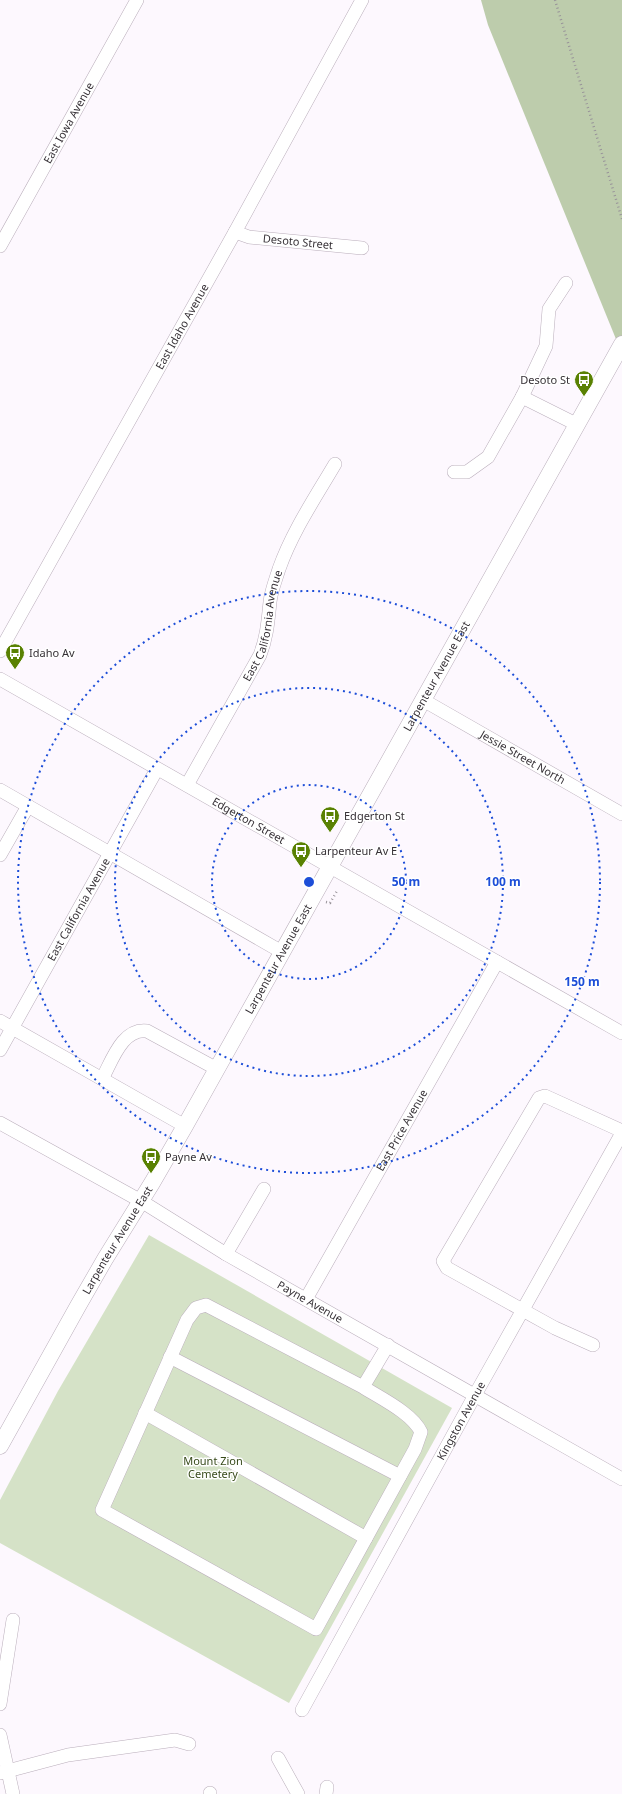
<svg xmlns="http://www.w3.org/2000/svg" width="622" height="1794" font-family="'Noto Sans',sans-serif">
<rect width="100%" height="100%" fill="#fdf8fe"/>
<!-- green -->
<path fill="#d5e2c7" d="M 149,1235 L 452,1408 L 289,1703 L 0,1543 L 0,1500 L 58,1391 Z"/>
<!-- forest -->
<path fill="#bdccac" d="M 481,0 L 622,0 L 622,336 L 618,344 L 488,25 Z"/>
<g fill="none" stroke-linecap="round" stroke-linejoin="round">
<defs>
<g id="minor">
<path id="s1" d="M 235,232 L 249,237 L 362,248"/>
<path id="s2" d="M 0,246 L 137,0"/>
<path d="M 522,397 L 576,424"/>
<path d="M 454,472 L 467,472 L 488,457 L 522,397 L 546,346 L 549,309 L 566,283"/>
<path id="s3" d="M 0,651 L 235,232 L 362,0"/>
<path id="s4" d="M 0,679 L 622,1033"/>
<path id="s5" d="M 423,700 L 622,814"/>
<path id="s6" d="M 187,785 L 260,655 C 267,637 268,621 270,602 C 271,591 276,579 279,569 C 292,532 315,498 335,464"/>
<path d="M 0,790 L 282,952"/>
<path d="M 0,855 L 28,806"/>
<path d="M 0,1021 L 185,1126"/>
<path id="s7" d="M 0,1050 L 157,769"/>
<path d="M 102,1079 C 112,1061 122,1028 147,1031 L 217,1069"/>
<path id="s8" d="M 0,1123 L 141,1201 L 226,1254 L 622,1479"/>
<path d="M 226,1254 L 264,1189"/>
<path id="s9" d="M 306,1299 L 497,962"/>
<path d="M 593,1345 L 555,1328 L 447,1268 L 443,1261 L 539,1098 L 545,1096 L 622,1131"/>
<path d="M 170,1357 L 400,1476"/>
<path d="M 363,1387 C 380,1398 412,1413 421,1432 L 415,1449 L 316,1629 L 102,1510 L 187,1320 L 196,1308 L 206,1305 L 363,1387 L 388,1345"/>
<path d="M 145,1413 L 366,1538"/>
<path d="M 0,1704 L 13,1620"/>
<path id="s10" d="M 302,1710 L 475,1395 L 622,1133"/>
<path d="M 0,1735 L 13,1794"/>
<path d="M 278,1758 L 298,1794"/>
<path d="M 0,1773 L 68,1755 L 175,1740 L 189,1744"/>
<path d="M 210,1793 L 210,1794"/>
<path d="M 326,1794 L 327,1787"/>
</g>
<g id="major">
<path id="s11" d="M 0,1446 L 78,1306 L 105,1259 L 152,1183 L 185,1126 L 622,344"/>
</g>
</defs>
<!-- minor casing -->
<use href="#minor" stroke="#baaebb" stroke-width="14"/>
<!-- major casing -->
<use href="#major" stroke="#baaebb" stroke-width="17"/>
<!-- path -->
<path stroke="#989399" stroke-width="2.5" stroke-dasharray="1 3" stroke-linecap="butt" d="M 555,0 L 622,219
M 326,902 L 330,903 L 337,891"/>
<!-- minor -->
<use href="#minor" stroke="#fff" stroke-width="13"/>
<!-- major -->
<use href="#major" stroke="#fff" stroke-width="16"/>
</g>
<!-- distance rings -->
<g fill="none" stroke="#1d4ed8" stroke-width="2" stroke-dasharray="2 4">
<circle cx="309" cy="882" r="97"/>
<circle cx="309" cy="882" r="194"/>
<circle cx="309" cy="882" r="291"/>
</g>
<!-- icons -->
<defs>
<symbol id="bus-pin" viewBox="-11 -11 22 30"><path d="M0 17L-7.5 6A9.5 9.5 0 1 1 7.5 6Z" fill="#598102" stroke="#fff"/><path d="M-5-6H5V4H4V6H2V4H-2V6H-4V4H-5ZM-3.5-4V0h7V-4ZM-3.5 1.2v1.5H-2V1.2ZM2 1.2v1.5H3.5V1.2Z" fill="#fff"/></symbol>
</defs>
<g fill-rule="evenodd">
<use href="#bus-pin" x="573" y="369" width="22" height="30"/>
<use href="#bus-pin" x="4" y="642" width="22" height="30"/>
<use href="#bus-pin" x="319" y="805" width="22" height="30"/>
<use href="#bus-pin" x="290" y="840" width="22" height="30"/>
<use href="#bus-pin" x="140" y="1146" width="22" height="30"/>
</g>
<g text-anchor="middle" stroke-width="3" stroke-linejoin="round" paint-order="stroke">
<!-- street labels -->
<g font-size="11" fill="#363136" stroke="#fff">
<text dy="4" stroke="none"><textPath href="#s2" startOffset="141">East Iowa Avenue</textPath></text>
<text dy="4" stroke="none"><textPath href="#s1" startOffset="64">Desoto Street</textPath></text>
<text dy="4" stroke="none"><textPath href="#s3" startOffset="372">East Idaho Avenue</textPath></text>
<text dy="4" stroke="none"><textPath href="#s6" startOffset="178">East California Avenue</textPath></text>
<text dy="4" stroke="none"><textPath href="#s11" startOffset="885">Larpenteur Avenue East</textPath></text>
<text dy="4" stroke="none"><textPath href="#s5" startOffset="115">Jessie Street North</textPath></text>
<text dy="4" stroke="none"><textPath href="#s4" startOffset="286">Edgerton Street</textPath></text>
<text dy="4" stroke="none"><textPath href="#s7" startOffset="161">East California Avenue</textPath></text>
<text dy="4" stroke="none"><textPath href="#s11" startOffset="561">Larpenteur Avenue East</textPath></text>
<text dy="4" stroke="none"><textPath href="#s9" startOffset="194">East Price Avenue</textPath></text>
<text dy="4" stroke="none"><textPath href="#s11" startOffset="237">Larpenteur Avenue East</textPath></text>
<text dy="4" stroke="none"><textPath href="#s8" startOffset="358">Payne Avenue</textPath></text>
<text dy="4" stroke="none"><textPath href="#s10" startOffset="330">Kingston Avenue</textPath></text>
</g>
<!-- poi labels -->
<g font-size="11" fill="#363136" stroke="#fff" text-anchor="start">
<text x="570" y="384" text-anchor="end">Desoto St</text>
<text x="29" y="657">Idaho Av</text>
<text x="344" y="820">Edgerton St</text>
<text x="315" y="855">Larpenteur Av E</text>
<text x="165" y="1161">Payne Av</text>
</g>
<!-- park labels -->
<g font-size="11" fill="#374a1a" stroke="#fff">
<text x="213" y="1465">Mount Zion<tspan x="213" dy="13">Cemetery</tspan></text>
</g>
</g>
<circle cx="309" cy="882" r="6" fill="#1d4ed8" stroke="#fff" stroke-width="2"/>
<g font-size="12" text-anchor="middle" font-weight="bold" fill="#1d4ed8" stroke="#fff" stroke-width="3" stroke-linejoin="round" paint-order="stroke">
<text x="406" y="886">50 m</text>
<text x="503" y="886">100 m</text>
<text x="582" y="986">150 m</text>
</g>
</svg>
